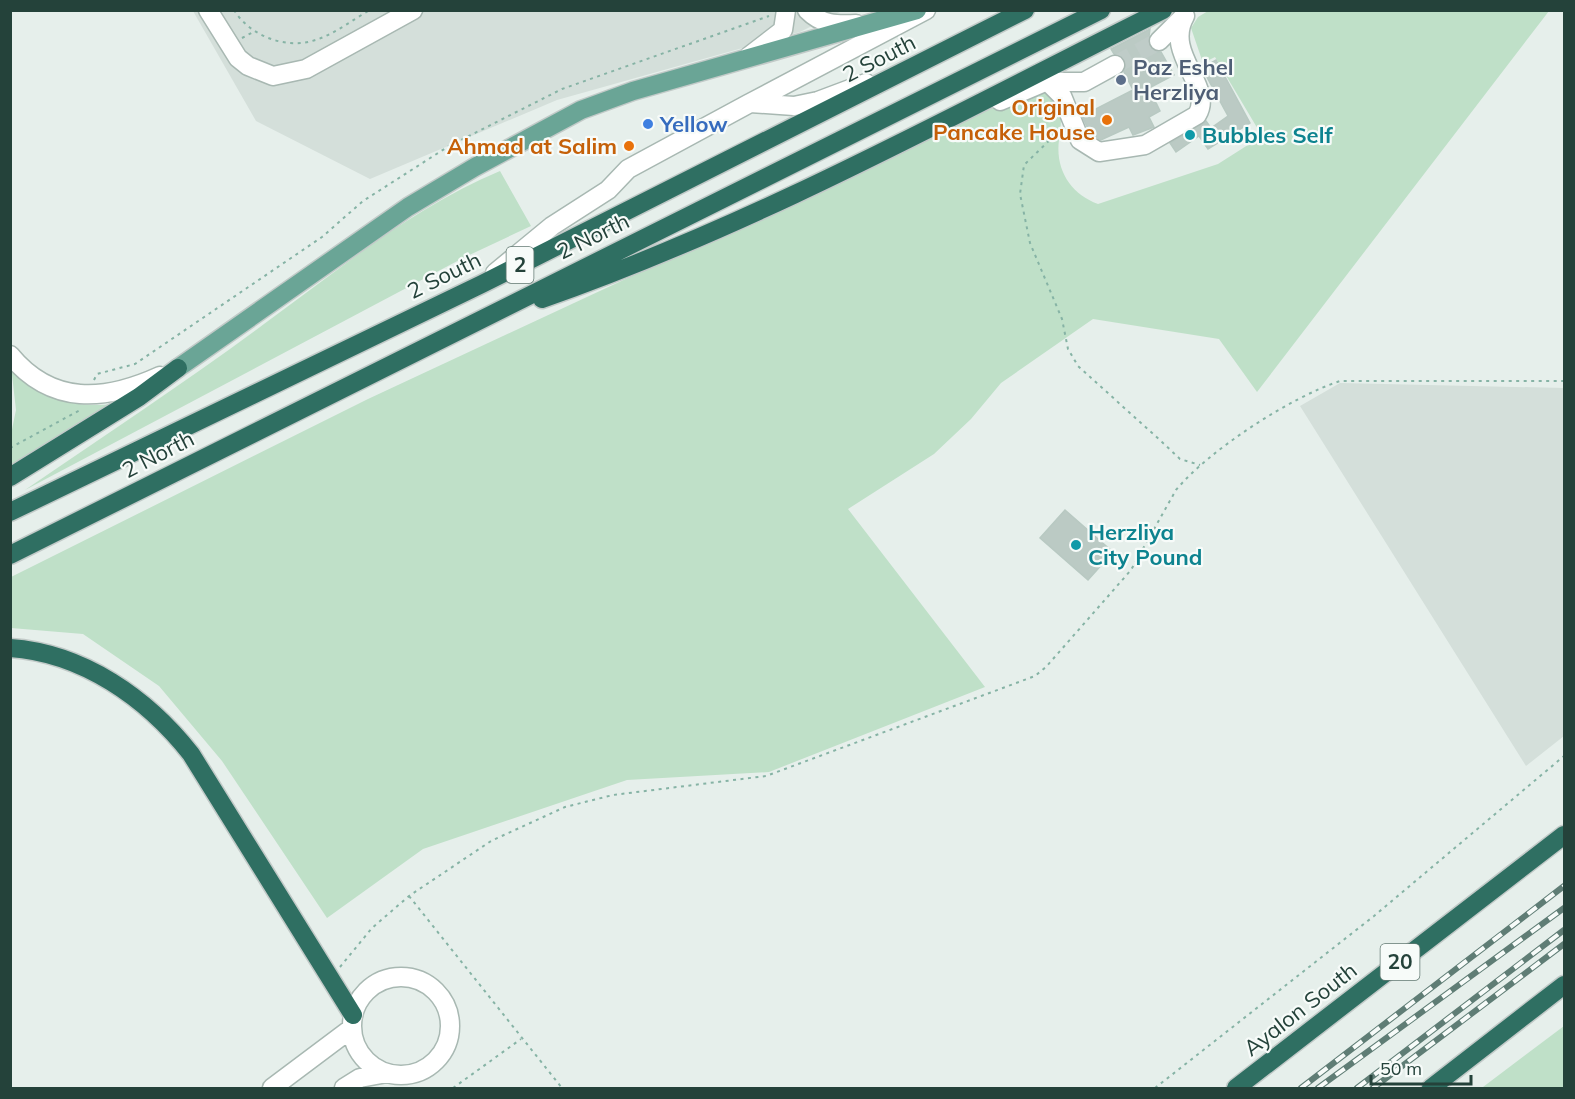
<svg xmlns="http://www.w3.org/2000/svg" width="1575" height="1099" font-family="Mulish,sans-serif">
<rect width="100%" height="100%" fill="#e6efeb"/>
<!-- built -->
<path fill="#d4dfda" d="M 193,11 L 842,11 L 800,32 L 557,100 L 370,179 L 256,121 Z
M 1340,383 L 1564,388 L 1564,736 L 1526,766 L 1300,406 Z"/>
<!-- green -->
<path fill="#bfe0c8" d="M 1208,11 L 1549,11 L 1257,392 L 1219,339 L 1093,319 L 1001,383 L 971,419 L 934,454 L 848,509 L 985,687 L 769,772 L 627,780 L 423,849 L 327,918 L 222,761 L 159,686 L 83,634 L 11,628 L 11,577 L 368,399 L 1027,92 L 1047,87 C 1051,93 1057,100 1059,107 C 1063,116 1060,131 1059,140 C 1055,170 1071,194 1098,204 L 1218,164 L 1262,136 L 1215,57 L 1203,63 L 1191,28 L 1198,17 Z
M 500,171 L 531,226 L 463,258 L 25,490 C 105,435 186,382 264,324 C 340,269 413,207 500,171 Z
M 11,366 C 44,396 67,409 113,404 L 11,470 L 10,439 L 16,410 Z
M 1564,1026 L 1564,1088 L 1484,1088 L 1483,1087 Z"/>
<!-- building -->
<path fill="#bbcac4" stroke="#b8c9c2" stroke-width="1.5" d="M 1150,29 L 1148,44 L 1156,52 L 1161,52 L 1174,75 L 1149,88 L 1160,111 L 1149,117 L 1154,127 L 1133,135 L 1129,127 L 1101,140 L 1090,133 L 1082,116 L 1133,90 L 1124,72 L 1125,60 L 1114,54 L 1111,49 Z
M 1216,60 L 1250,123 L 1208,149 L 1199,136 L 1176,152 L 1170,143 L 1206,121 L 1211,128 L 1228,116 L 1202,68 Z
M 1065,510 L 1113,552 L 1088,580 L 1040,538 Z"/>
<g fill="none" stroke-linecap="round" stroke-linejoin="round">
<!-- minor-tunnel -->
<path stroke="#bfccc8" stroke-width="18" stroke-dasharray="18 9" stroke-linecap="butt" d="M 1115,65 L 1159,41"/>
<defs>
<path id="minor" d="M 208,10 L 238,58 L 248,66 L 273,76 L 306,69 L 413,10
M 807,10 C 822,25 835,25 856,24
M 1159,41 L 1183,17
M 748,57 L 783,30 L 786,10
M 1049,83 L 1062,96 L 1080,140 L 1099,152 L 1145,145 L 1197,115 C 1215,86 1163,54 1185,16
M 1000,101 L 1045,82 L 1084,82 L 1115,65
M 750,103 L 926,10
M 495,273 L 552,226 L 608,190 L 628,169 L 750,103 L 794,106 L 818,101 L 866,83
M 10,355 C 52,406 105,401 160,376
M352 1026a49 49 0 1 1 98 0a49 49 0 1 1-98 0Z
M 272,1088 L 352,1028
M 344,1088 L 360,1078 L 387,1073"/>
<path id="major" d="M 178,368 L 408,207 L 475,167 L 581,110 L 633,91 L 917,10"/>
<path id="highway" d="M 542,299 C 757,224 959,112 1163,10
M 10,477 L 139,397 L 178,368
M 10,512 L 482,284 L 1025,10
M 10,555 L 1101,10
M 10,648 C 83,653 147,698 191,754 L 353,1015
M 1236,1088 L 1564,835
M 1431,1088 L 1564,985"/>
</defs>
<!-- minor casing -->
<use href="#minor" stroke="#a8b8b2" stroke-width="21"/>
<!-- major casing -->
<use href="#major" stroke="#c2cac8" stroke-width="21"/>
<!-- highway casing -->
<use href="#highway" stroke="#c2cac8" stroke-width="21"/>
<!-- path -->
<path stroke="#86b3a5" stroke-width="2" stroke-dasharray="3 4.5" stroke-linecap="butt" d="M 234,10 C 249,35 284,49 312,41 C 332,36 352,20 370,10
M 242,38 L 255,31
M 1060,130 L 1024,165 L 1020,194 L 1030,243 L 1062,319 L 1068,349 L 1078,366 L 1162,442 L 1180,459 L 1200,465
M 94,380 L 97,374 L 135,364 L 322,237 L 363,201 L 449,146 L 562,89 L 769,16
M 10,448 L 82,409
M 409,896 L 562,1088
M 340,967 L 372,928 L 409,896 L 491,841 L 565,807 L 613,795 L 766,776 L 1035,676 L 1046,667 L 1131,570 L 1176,490 C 1209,450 1291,397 1340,381 L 1564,381
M 453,1088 L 521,1039
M 1155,1088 L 1374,916 L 1564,756"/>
<!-- minor -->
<use href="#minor" stroke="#fff" stroke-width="18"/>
<!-- major -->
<use href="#major" stroke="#6aa596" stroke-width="18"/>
<!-- highway -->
<use href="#highway" stroke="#2f6f62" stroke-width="18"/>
<defs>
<path id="rail" d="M 1301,1088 L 1564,886
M 1318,1088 L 1564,908
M 1357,1088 L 1564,930
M 1373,1088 L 1564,944"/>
</defs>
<!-- rail casing -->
<use href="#rail" stroke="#5f7d75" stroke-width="6"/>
<!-- rail -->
<use href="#rail" stroke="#f7fbf9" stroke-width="4" stroke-dasharray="11" stroke-linecap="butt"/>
</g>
<!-- markers -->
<circle fill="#5c6f8a" stroke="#f7fbf9" stroke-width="2" cx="1121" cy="80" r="6"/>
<g fill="#e8710a" stroke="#f7fbf9" stroke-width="2">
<circle cx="1107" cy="120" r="6"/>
<circle cx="629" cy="146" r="6"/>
</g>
<circle fill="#3f7fe0" stroke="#f7fbf9" stroke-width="2" cx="648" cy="124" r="6"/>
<g fill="#0f9aa8" stroke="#f7fbf9" stroke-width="2">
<circle cx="1190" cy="135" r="6"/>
<circle cx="1076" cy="545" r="6"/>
</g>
<g text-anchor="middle" stroke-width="4.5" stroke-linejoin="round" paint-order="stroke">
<!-- shield labels -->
<g fill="#f7fbf9" stroke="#637a73" stroke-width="1.5">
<rect x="506.5" y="247" width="27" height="36" rx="4.5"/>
<rect x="1380.5" y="944" width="39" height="36" rx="4.5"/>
</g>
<g font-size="21" font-weight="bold" fill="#24423a">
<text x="520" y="272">2</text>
<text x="1400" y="969">20</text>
</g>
<!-- street labels -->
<g font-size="22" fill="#24423a" stroke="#f7fbf9">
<text transform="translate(879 58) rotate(-27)" y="8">2 South</text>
<text transform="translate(593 236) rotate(-26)" y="8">2 North</text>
<text transform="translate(444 275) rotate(-26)" y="8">2 South</text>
<text transform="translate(158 454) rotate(-27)" y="8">2 North</text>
<text transform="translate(1300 1009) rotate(-38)" y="8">Ayalon South</text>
</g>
<!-- service labels -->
<g font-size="22" font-weight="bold" fill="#4e5e75" stroke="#f7fbf9" text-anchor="start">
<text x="1133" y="75">Paz Eshel<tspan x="1133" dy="25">Herzliya</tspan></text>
</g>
<!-- food labels -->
<g font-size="22" font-weight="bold" fill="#c56008" stroke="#f7fbf9" text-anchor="end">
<text x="1095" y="115">Original<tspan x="1095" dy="25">Pancake House</tspan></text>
<text x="617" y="154">Ahmad at Salim</text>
</g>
<!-- shop labels -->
<g font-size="22" font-weight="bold" fill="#366cbe" stroke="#f7fbf9" text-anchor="start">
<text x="660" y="132">Yellow</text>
</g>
<!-- culture labels -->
<g font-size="22" font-weight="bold" fill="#0d838f" stroke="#f7fbf9" text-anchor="start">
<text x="1202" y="143">Bubbles Self</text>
<text x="1088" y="540">Herzliya<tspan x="1088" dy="25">City Pound</tspan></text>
</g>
</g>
<!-- border -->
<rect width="1575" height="1099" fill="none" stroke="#24423a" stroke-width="24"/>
<!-- scale -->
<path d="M1371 1075v9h100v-9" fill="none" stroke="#24423a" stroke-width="3"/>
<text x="1380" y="1075" font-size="18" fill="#24423a" stroke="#f7fbf9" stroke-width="4.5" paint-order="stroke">50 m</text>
</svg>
